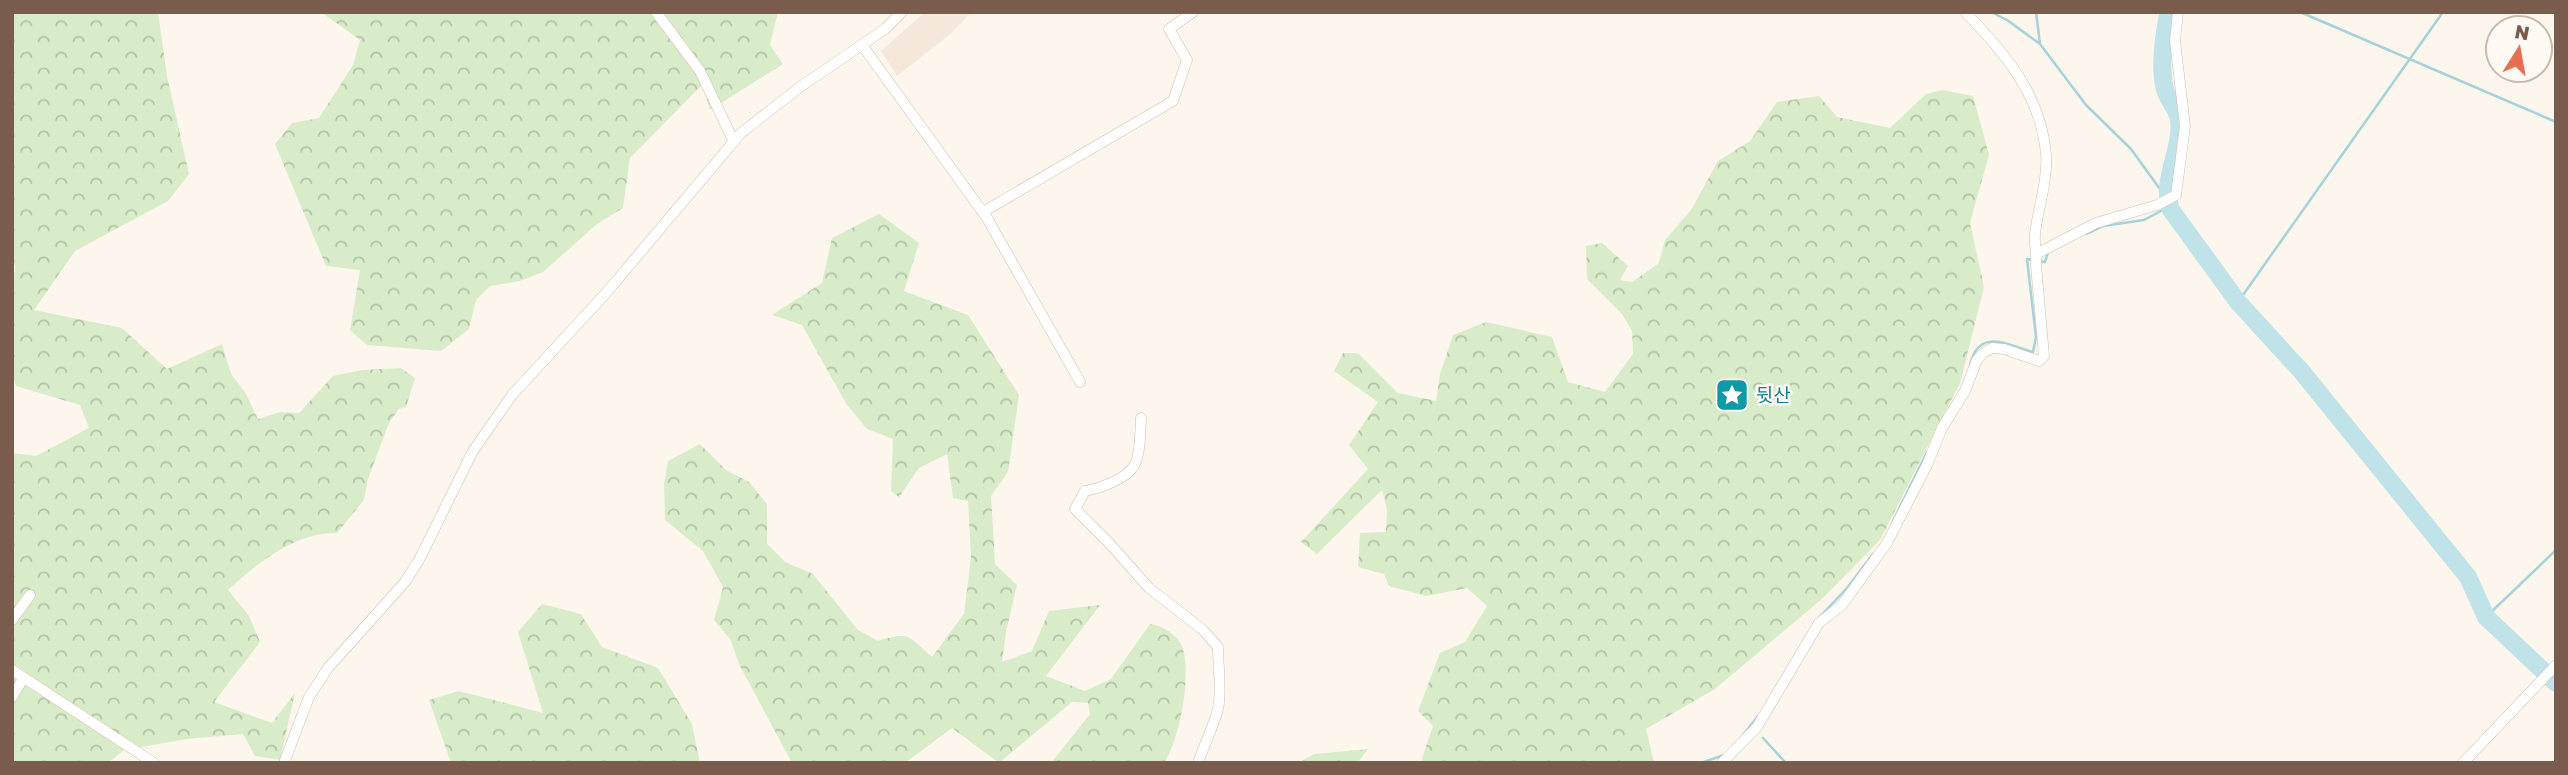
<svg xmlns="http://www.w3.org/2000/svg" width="2568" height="775" font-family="'Golos Text','Noto Sans KR',sans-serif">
<defs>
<pattern id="forest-crowns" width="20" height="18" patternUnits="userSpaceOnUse" patternTransform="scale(1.75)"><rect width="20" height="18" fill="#d8ecc9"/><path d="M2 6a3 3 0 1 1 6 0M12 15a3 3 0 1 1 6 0" fill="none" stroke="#b4c2a5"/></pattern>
</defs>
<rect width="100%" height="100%" fill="#fdf6ec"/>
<!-- residential -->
<path fill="#f5e8da" d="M 925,12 L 972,12 L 950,34 L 897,76 L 881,51 Z"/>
<!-- forest -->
<path fill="url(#forest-crowns)" d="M 12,12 L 158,12 L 167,76 L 189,174 L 168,201 L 75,251 L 34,310 L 122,328 L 167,369 L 222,344 L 231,374 L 245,392 L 258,419 L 280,412 L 299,413 L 333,376 L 362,370 L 401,368 L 415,378 L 406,407 L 399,409 L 389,423 L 368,479 L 364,500 L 337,533 C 295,532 258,563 228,590 L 249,616 L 260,642 L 214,702 L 272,723 L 295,693 L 280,760 L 255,756 L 243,734 L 187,739 L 124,750 L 108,763 L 12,763 L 12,453 L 36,456 L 89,428 L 80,405 L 16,386 L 12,372 L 12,273 L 15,272 L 15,265 L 12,264 Z
M 321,12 L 778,12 L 770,45 L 783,64 L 710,110 L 702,85 L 630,158 L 623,208 L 597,224 L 543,272 L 520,281 L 490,286 L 476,300 L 469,329 L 441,351 L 367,345 L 350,330 L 360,270 L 326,266 L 275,144 L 292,123 L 319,118 L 353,65 L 360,40 Z
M 1942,90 L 1973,96 L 1989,155 L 1970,223 L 1984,287 L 1960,383 L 1880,540 L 1823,598 L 1715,689 L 1646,729 L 1654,763 L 1422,763 L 1422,758 L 1433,726 L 1418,711 L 1440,653 L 1465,642 L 1487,606 L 1467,588 L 1426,596 L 1389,586 L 1384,574 L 1358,567 L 1360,533 L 1386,532 L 1387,510 L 1382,490 L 1317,554 L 1301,542 L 1368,469 L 1349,445 L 1378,402 L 1334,371 L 1343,353 L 1358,353 L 1398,393 L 1436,401 L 1440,374 L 1453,335 L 1486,322 L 1552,337 L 1568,382 L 1605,392 L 1633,354 L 1632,331 L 1622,314 L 1587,279 L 1586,246 L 1602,243 L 1628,266 L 1620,280 L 1632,282 L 1659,263 L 1665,240 L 1691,210 L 1718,161 L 1750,141 L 1777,102 L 1819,96 L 1837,117 L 1890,128 L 1926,94 Z
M 879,214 L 919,243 L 904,291 L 968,315 L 1019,395 L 1008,472 L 991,496 L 995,564 L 1017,585 L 1006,632 L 1002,662 L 1032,651 L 1049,611 L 1100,605 L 1046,676 L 1085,691 L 1111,679 L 1150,624 C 1163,626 1179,635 1183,649 C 1191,678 1180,739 1164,763 L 1051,763 L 1090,714 L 1088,703 L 1072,702 L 999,763 L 952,728 L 905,763 L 792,763 L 740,666 L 730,639 L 714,620 L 723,587 L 703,551 L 665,520 L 664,484 L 668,461 L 700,444 L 726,470 L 749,482 L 767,504 L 767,544 L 785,562 L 813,574 L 858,630 L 878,641 C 910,631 908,636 932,657 L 964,614 L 971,558 L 968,501 L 953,498 L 947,454 L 919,468 L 899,497 L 891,491 L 893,439 L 867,429 L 847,405 L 802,325 L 772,315 L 822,283 L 832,238 Z
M 542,604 L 581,614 L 602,647 L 658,668 L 692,724 L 700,763 L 451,763 L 429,700 L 459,691 L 543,713 L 518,632 Z
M 1368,749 L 1359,761 L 1354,763 L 1298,763 L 1314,754 Z"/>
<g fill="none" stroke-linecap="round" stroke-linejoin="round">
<!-- stream -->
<path stroke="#a5d3da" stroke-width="2.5" d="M 1991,12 L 2007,20 L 2040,44 L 2086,105 L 2131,149 L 2165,196
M 2036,12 L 2040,44
M 2300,12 L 2556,122
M 2086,234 L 2103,226 L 2144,220 L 2170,206
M 2238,302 L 2443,12
M 1970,365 C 1979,327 2006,345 2033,352 L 2036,337 L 2027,259 L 2045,262 L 2048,252
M 1893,521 L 1927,452
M 2486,617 L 2556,550
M 1814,623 L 1847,588 L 1873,554
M 1743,735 L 1758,716
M 1763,738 L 1786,763
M 1701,763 L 1724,755"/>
<!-- river -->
<path stroke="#bfe3e8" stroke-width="18" d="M 2169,12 C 2164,32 2159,69 2165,89 C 2167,99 2177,108 2179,119 C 2183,150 2160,180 2171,210 L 2238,302 L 2302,372 L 2468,577 L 2486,617 L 2556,683"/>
<defs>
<path id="minor" d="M 656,12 L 700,71 L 734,142
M 862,45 L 987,218 L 1080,382
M 983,212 L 1173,101 L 1187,60 L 1169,29 L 1193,12
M 2038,253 L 2096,223 L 2157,205 L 2176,195 L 2185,126 L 2175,41 L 2178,12
M 1141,418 C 1140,432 1141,449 1136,462 C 1130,478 1101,488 1085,491 L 1075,509 L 1110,544 L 1149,588 L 1203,630 L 1218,647 C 1218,668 1222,689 1218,709 C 1213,728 1204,745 1198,763
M 12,620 L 30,595
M 12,670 L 154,763
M 12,697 L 23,679
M 284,763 L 309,697 L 328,668 L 405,582 L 419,560 L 473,451 L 512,395 L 606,293 L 741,133 L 800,87 L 885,29 L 902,12
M 1722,763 L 1757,727 L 1819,623 L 1842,605 L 1887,543 L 1927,465 L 1942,428 L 1965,391 L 1977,360 L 1983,353 L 1992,348 L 2004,349 L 2039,361 L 2044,356 L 2036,265 C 2037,254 2034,245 2035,234 C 2038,207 2048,181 2046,154 C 2041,95 2005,53 1965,12
M 2463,763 L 2556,665"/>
</defs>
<!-- minor casing -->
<use href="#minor" stroke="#d1beb0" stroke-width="11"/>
<!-- minor -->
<use href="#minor" stroke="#fff" stroke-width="10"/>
</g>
<!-- icons -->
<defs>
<symbol id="sight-square" viewBox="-11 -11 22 22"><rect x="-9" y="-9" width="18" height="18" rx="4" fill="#0f9aa8" stroke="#fffaf3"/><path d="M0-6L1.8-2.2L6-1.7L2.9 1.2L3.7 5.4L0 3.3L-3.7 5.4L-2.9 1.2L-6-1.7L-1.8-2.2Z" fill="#fff"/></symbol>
</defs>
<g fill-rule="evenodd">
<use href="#sight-square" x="1713" y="376" width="38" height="38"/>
</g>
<g text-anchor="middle" stroke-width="5" stroke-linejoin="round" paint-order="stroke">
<!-- culture labels -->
<g font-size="19" fill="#0d838f" stroke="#fffaf3" text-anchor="start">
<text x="1756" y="402">뒷산</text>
</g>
</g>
<!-- border -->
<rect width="2568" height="775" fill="none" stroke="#7a5c4d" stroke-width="28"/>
<!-- north arrow -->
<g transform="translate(2519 49) rotate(11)"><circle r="33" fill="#fffaf3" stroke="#cabbb1" stroke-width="2"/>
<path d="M0-5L12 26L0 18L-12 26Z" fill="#e76f51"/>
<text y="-10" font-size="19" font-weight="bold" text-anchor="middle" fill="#7a5c4d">N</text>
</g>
</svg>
